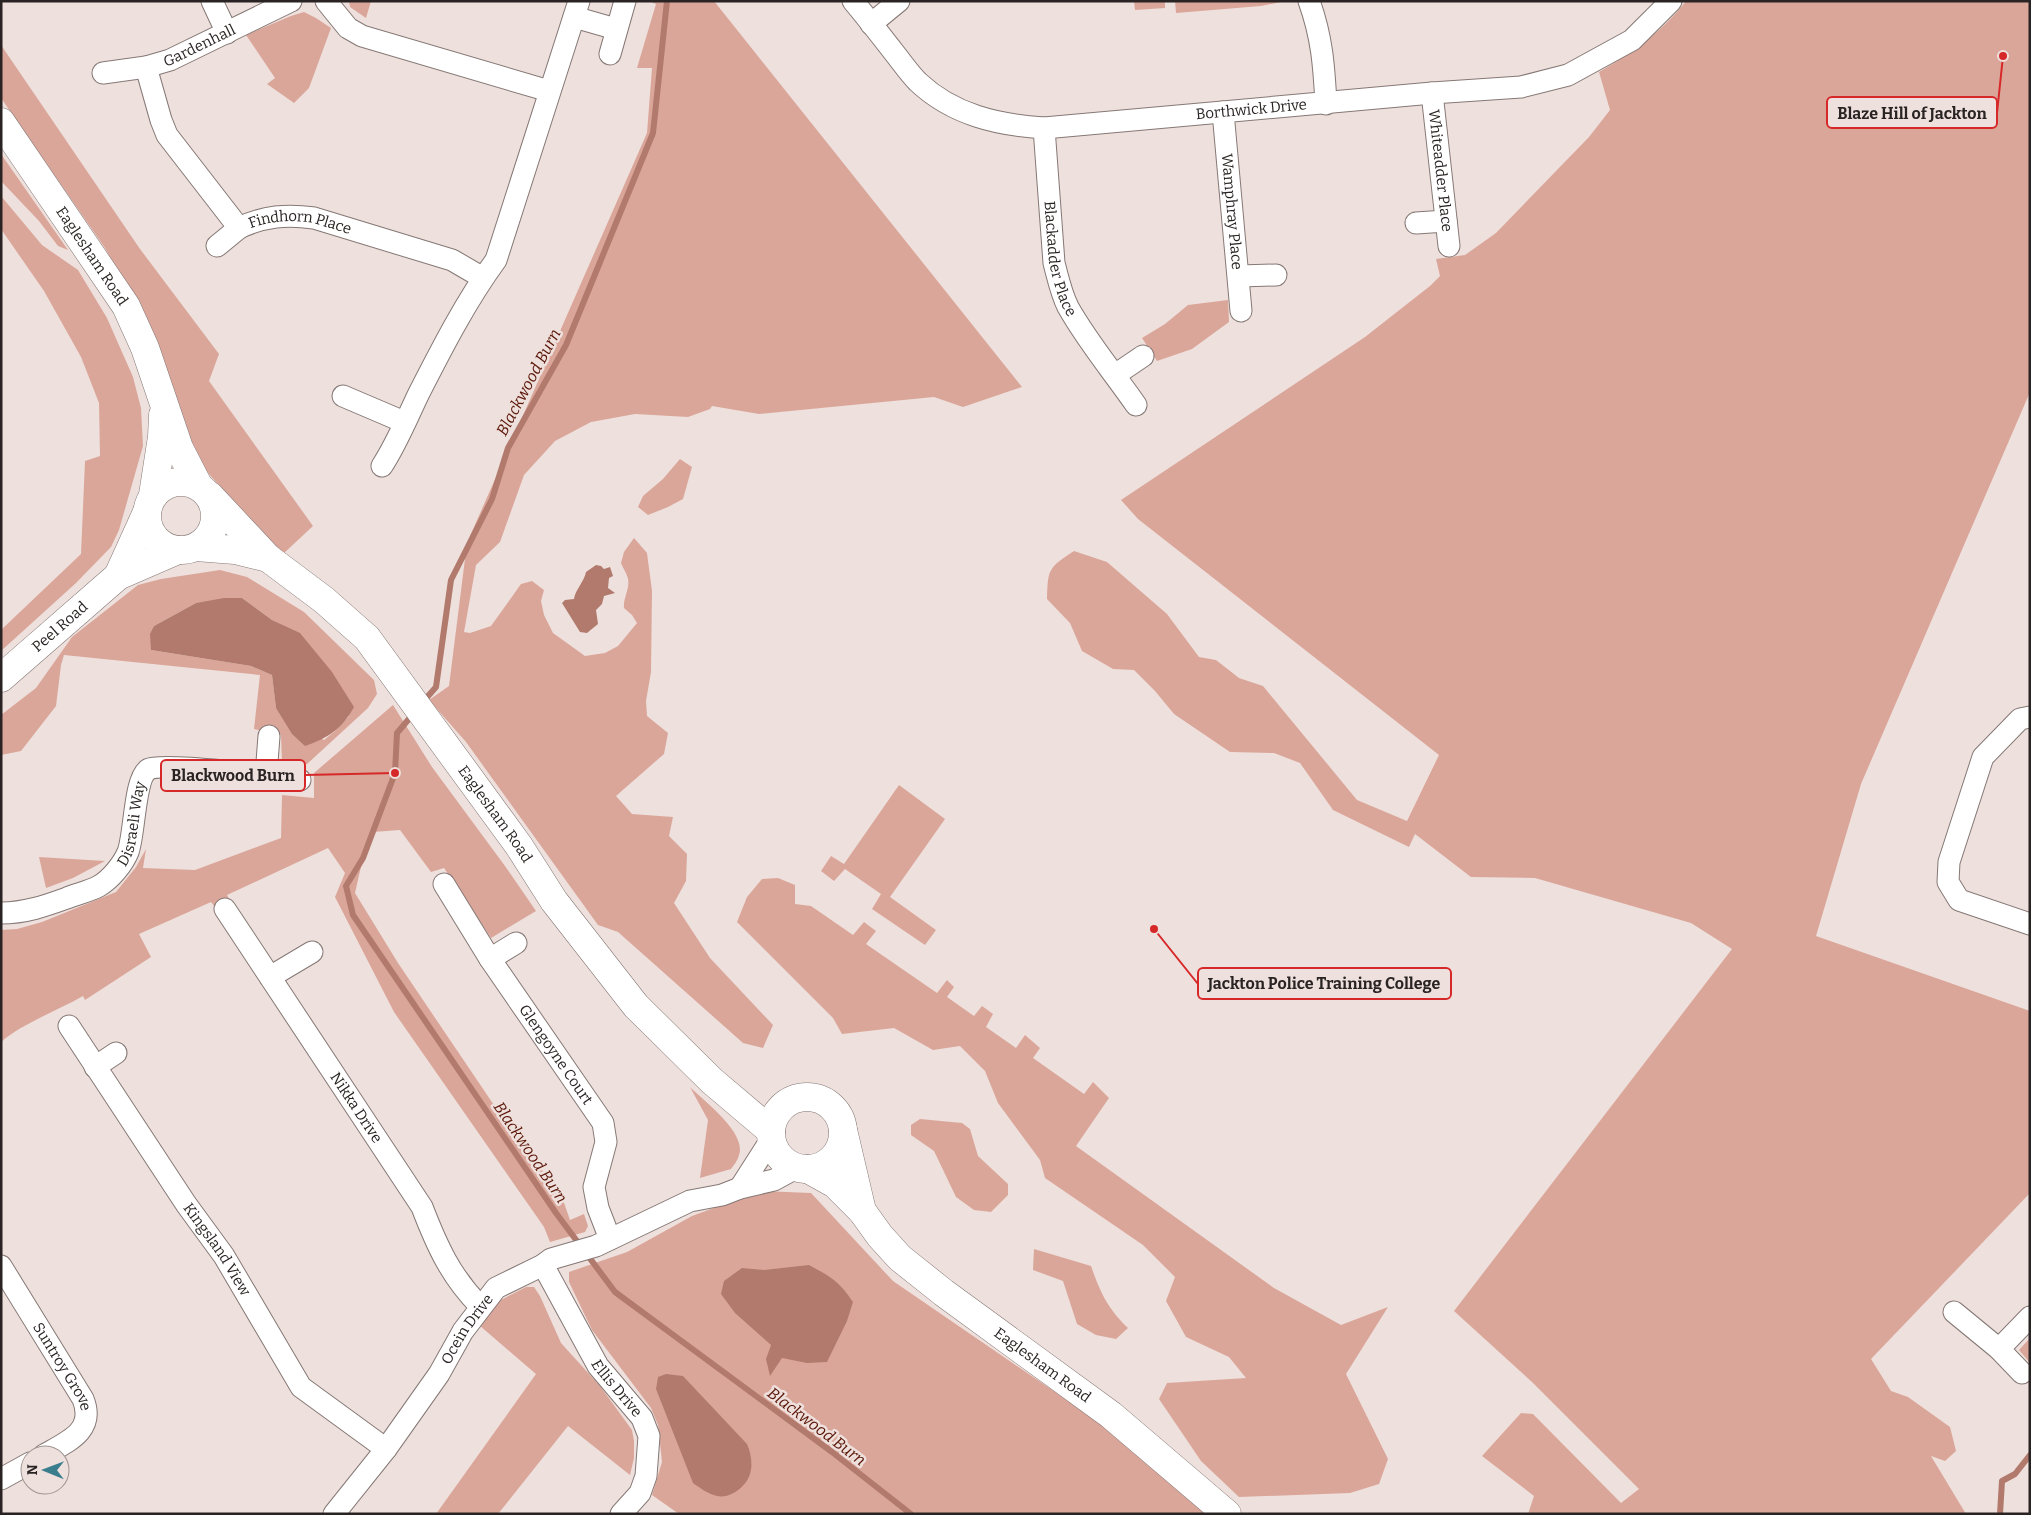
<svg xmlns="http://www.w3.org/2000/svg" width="2031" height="1515" font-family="Bitter,serif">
<rect width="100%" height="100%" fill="#eee0dc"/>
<!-- green -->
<path fill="#dba69a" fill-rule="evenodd" d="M 349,1 L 371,1 L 366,18 L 350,7 Z
M 649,1 L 714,1 L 1022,387 L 963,407 L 934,397 L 759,414 L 712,406 L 710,409 L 688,417 L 635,414 L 591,422 L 555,441 L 524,475 L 500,542 L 476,565 L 464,632 L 470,633 L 491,626 L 521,584 L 532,581 L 544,590 L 541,601 L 544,615 L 553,633 L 585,656 L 605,653 L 618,646 L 637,623 L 632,615 L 624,608 C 623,598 630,589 628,579 C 627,574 623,568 621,563 L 624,552 L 634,538 L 647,553 L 652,591 L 651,672 L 646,701 L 647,716 L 668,733 L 664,754 L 616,796 L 632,814 L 673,817 L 669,836 L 687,854 L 686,881 L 674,903 L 710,958 L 773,1025 L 763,1048 L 743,1043 L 618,932 L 598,925 L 466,742 L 429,700 L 449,686 L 467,543 L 647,133 L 652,68 L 637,68 L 656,4 Z
M 1134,1 L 1165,1 L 1165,8 L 1135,10 Z
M 1175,1 L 1286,1 L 1261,6 L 1176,13 Z
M 1686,1 L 2030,1 L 2030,392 L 1861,784 L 1816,936 L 2030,1011 L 2030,1193 L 1871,1359 L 1891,1391 L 1908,1397 L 1950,1427 L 1956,1451 L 1945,1461 L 1931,1456 L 1966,1514 L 1528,1514 L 1534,1496 L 1482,1456 L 1521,1413 L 1533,1414 L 1621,1503 L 1639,1489 L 1532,1382 L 1454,1311 L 1732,949 L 1691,923 L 1535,878 L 1471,877 L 1415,834 L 1409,847 L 1333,810 L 1300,763 L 1274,753 L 1230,752 L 1174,714 L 1155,691 L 1134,670 L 1113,669 L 1082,651 L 1070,623 L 1047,599 C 1048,569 1048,568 1074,551 L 1107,562 L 1167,614 L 1199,657 L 1216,660 L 1239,678 L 1263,686 L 1357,800 L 1407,821 L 1439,755 L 1138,519 L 1121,500 L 1365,337 L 1430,286 L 1440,276 L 1436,259 L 1465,255 L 1496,233 L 1589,137 L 1610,110 L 1599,72 C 1632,53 1663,31 1686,1 Z
M 304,12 L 316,18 L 331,28 L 309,88 L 294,103 L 267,84 L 275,78 L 246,35 L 291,16 Z
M 1,45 L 140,249 L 219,354 L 209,381 L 313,526 L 283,554 L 232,505 L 223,490 L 201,465 L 185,432 L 154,337 L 105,248 L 1,98 Z
M 1,154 L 68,250 L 58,246 L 39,221 L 1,181 Z
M 1,196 L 42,245 L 78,270 L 107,318 L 133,377 L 141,408 L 143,446 L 119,530 L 111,547 L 76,583 L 1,651 L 1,630 L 81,554 L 85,461 L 100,456 L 99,403 L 81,357 L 44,291 L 1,229 Z
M 1228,300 L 1229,322 L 1192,349 L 1157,361 L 1142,338 L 1165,324 L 1188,305 Z
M 680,459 L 692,467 L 683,499 L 668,507 L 648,515 L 638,507 L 643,496 L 663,479 Z
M 220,570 L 247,577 L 304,612 L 374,680 L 377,694 L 368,708 L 307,764 L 282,762 L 281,735 L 254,729 L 260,675 L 64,655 L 61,665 L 56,706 L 21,751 L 1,755 L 1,715 L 36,688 L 72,637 L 138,585 L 161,579 ZM 242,598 L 272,620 L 300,634 L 349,716 L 335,731 L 324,740 L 276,708 L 272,675 L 251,666 L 151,650 L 154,626 L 196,603 Z
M 393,705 L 432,767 L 505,866 L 536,911 L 491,938 L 444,868 L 431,872 L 400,830 L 373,832 L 363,858 L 355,893 L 398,963 L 502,1117 L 562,1197 L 570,1220 L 584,1214 L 588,1226 L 585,1232 L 550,1242 L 544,1227 L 394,1012 L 335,897 L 345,873 L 328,848 L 227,895 L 229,899 L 215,907 L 211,902 L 139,934 L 151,957 L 85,1000 L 83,996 C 57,1011 23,1023 1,1042 L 1,930 L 17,929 L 42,922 L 116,892 L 136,867 L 146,849 L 143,868 L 195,870 L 281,838 L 282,795 L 314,798 L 314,773 Z
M 899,785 L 945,819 L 890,897 L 936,930 L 925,945 L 872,909 L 881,894 L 845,869 L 834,881 L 821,871 L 831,856 L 844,864 Z
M 39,857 L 105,861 L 73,878 L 46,888 Z
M 778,878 L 795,885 L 795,904 L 811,906 L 853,935 L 864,922 L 876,931 L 866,944 L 937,993 L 947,980 L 954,987 L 947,997 L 974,1016 L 982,1006 L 993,1014 L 986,1027 L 1016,1048 L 1025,1035 L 1040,1048 L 1033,1058 L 1084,1094 L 1093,1082 L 1109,1098 L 1076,1146 L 1274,1288 L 1341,1325 L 1388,1307 L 1346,1374 L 1388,1459 L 1379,1484 L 1350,1493 L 1239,1497 L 1201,1461 L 1159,1399 L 1167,1383 L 1246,1378 L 1229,1357 L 1186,1337 L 1166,1301 L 1175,1277 L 1143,1245 L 1045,1178 L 1040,1160 L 998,1103 L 985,1071 L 960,1046 L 933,1050 L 894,1028 L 842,1034 L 833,1018 L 737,922 L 747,897 L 762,879 Z
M 690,1087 C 705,1102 747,1133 739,1155 C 738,1160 734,1165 731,1169 L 700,1178 L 708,1120 Z
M 920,1119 L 962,1123 L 970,1129 L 978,1156 L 1008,1184 L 1008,1195 L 991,1212 L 974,1210 L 956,1197 L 934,1151 L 911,1135 L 911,1125 Z
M 760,1191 L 811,1193 L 893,1281 L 1109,1429 L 1209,1514 L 679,1514 L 652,1495 L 662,1462 L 658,1425 L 651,1408 L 592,1330 L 569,1282 L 569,1272 L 627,1252 L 692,1216 Z
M 1034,1249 L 1091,1266 C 1100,1292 1108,1309 1128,1328 L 1116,1339 L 1096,1335 L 1077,1324 L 1063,1281 L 1033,1270 Z
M 526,1287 L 534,1287 L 540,1296 L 561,1343 L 600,1386 L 632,1430 L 634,1441 L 634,1458 L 630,1475 L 568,1426 L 498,1514 L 436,1514 L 536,1374 L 479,1325 L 501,1300 Z
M 2030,1338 L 2030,1363 L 2019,1350 Z"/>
<!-- water -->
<path fill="#b17a6d" d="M 596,565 L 601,566 L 604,569 L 610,567 L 613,576 L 609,578 L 608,588 L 615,593 L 604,596 L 602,604 L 596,610 L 598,624 L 587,633 L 580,632 L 562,603 L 565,600 L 574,599 C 575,590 584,582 586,572 Z
M 224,598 L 242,598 L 272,620 L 300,633 L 332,672 L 354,707 C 342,729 328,738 305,746 L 292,734 L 276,708 L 272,675 L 251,666 L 151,650 L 150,634 L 154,626 L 196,603 Z
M 809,1265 C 831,1277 838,1280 853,1302 L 847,1321 L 827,1362 L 807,1363 L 782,1358 L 770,1376 L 766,1359 L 771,1345 L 735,1313 L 721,1294 L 724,1281 L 742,1268 L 764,1270 Z
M 666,1374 L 683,1376 L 747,1444 C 751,1453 753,1465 750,1474 C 746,1487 730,1499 717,1496 C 708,1494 700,1488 693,1483 L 656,1389 L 658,1377 Z"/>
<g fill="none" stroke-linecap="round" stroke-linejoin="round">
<!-- stream -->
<path stroke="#b17a6d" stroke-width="6" d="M 422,703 L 436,687 L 451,580 L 492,499 L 508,448 L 566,345 L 653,133 L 667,1
M 414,713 L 397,733 L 395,773 L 363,858 L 346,886 L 353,915 L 556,1213 L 615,1292 L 832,1452 L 911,1514
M 2000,1514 L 2002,1481 L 2015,1474 L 2030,1455"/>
<defs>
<g id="street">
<path d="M 212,1 L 227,33"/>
<path d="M 326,1 L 348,28 L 362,36 L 549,91"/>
<path id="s1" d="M 853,1 C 868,19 882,37 896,55 C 903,64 910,74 918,82 C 953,115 998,125 1044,128 L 1432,93 L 1521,87 L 1568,75 L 1632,40 L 1671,1"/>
<path d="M 1309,1 C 1322,37 1324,66 1326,104"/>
<path d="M 574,17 L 616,29"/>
<path d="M 871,24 L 899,1"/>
<path d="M 610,54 L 625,1"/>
<path id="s2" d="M 146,67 L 161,120 L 167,135 L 239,228 C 264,216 287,214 314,218 L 452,260 L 483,278"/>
<path id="s3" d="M 103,73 L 146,67 L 170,60 L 291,1"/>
<path id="s4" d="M 1432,93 L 1449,246"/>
<path id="s5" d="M 1223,112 L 1241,311"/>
<path id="s6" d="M 1044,128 L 1054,263 C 1058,278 1061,293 1068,307 C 1087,341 1113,372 1136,405"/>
<path d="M 1416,223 L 1446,221"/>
<path d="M 217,246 L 239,228"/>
<path d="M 1239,276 L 1276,275"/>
<path d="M 1115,375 L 1143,356"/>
<path d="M 343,396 L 404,422"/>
<path d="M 382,466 C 397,443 407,418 419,393 C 442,348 466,301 496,260 L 579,1"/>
<path d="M 2030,717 L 2020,719 L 1983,757 L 1949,862 L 1948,882 L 1959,900 L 2030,924"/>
<path d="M 266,775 L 269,736"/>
<path id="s7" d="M 444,884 L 490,959 L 603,1123 L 606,1142 L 594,1187 L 598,1208 L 610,1239"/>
<path id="s8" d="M 225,909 L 422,1207 C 437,1246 451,1277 480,1306"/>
<path id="s9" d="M 1,913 C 25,913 45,906 67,898 C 77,894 90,891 99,886 C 111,879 123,864 128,852 C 135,834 134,777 149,769 C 162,762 279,777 300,780"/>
<path d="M 490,959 L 516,943"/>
<path d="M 270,977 L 312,952"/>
<path id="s10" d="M 69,1026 L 186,1204 L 224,1256 L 301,1387 L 386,1449"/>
<path d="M 95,1067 L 116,1053"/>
<path d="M 740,1188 L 772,1138"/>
<path id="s11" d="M 543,1265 L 598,1366 L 642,1418 L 649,1436 L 646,1476 L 640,1493 L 621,1514"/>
<path id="s12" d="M 1,1266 L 83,1399 C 96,1431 67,1442 44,1455"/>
<path d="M 1954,1312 L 1999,1349 L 2022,1373"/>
<path d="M 1999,1349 L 2030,1317"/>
<path d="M 1,1479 L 30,1463"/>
<path id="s13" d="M 334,1514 L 386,1449 L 439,1374 L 463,1331 L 496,1288 L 543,1265 L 551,1259 L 596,1246 L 690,1201 L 722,1195 L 740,1188 L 774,1180 L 796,1168"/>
</g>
<g id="secondary">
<path id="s14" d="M 1,122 L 126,306 L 145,348 L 179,448 L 198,485"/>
<circle cx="181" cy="516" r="34"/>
<path d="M 153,495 L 162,437 L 163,415"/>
<path id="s15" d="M 210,496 L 268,558 L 324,600 L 367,638 L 519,846 L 554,901 L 636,1006 L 712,1081 L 771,1131"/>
<path d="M 196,547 L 235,550 L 268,558"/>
<path d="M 118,576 L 147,512"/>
<path id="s16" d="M 1,678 L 118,576 L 178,550"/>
<circle cx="807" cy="1133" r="36"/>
<path d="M 843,1130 L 862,1211"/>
<path id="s17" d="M 808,1169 L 835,1184 L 862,1211 L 880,1236 L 900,1258 L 944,1293 L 1111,1415 L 1227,1514"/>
</g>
</defs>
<!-- street casing -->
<use href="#street" stroke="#857875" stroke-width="23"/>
<!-- secondary casing -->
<use href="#secondary" stroke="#857875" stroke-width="29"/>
<!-- street -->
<use href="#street" stroke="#fff" stroke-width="21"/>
<!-- secondary -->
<use href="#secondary" stroke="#fff" stroke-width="28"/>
</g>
<g text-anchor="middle" stroke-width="5" stroke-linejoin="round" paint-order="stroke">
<!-- street labels -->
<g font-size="15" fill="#292423" stroke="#eee0dc">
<text dy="5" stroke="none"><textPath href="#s3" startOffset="101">Gardenhall</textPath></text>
<text dy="5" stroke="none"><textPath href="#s1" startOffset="449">Borthwick Drive</textPath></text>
<text dy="5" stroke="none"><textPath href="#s4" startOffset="78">Whiteadder Place</textPath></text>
<text dy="5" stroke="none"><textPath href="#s5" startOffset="100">Wamphray Place</textPath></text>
<text dy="5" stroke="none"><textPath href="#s2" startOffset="252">Findhorn Place</textPath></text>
<text dy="5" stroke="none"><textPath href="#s14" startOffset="162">Eaglesham Road</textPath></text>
<text dy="5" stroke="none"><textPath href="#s6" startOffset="132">Blackadder Place</textPath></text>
<text dy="5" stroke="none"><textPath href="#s16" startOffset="78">Peel Road</textPath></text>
<text dy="5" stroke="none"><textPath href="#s15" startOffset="430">Eaglesham Road</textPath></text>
<text dy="5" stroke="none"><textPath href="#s9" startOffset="176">Disraeli Way</textPath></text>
<text dy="5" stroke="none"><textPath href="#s7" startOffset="204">Glengoyne Court</textPath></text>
<text dy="5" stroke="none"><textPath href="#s8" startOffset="238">Nikka Drive</textPath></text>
<text dy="5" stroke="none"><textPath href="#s10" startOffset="268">Kingsland View</textPath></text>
<text dy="5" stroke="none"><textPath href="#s13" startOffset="228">Ocein Drive</textPath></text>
<text dy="5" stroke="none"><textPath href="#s17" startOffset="308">Eaglesham Road</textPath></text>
<text dy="5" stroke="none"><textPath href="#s12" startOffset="118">Suntroy Grove</textPath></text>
<text dy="5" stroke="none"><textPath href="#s11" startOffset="144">Ellis Drive</textPath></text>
</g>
<!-- water labels -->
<g font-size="16" font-style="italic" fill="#5a1507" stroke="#eee0dc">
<text transform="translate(528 382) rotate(-62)" y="6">Blackwood Burn</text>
<text transform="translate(531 1152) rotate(56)" y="6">Blackwood Burn</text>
<text transform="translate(817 1426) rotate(37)" y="6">Blackwood Burn</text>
</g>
</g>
<!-- callouts -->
<path fill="none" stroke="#d62828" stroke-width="2" d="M2003 56L1997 113M395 773L305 775M1154 929L1198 984"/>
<g fill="#d62828" stroke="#eee0dc" stroke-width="2">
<circle cx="2003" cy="56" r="5"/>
<circle cx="395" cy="773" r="5"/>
<circle cx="1154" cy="929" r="5"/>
</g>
<g fill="#eee0dc" stroke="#d62828" stroke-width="2">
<rect x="1827" y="97" width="170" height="31" rx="5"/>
<rect x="161" y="760" width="144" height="31" rx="5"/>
<rect x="1198" y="968" width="253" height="31" rx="5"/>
</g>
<g font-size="16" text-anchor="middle" font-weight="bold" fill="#292423">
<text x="1912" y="119">Blaze Hill of Jackton</text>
<text x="233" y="781">Blackwood Burn</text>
<text x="1324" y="989">Jackton Police Training College</text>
</g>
<!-- border -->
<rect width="2031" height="1515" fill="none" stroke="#292423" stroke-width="5"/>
<!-- north arrow -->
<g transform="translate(45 1470) rotate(271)"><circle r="24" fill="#eee0dc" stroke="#9f9592"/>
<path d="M0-4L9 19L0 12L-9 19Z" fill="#3a7e8d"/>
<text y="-8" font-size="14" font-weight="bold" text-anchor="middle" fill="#292423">N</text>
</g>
</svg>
